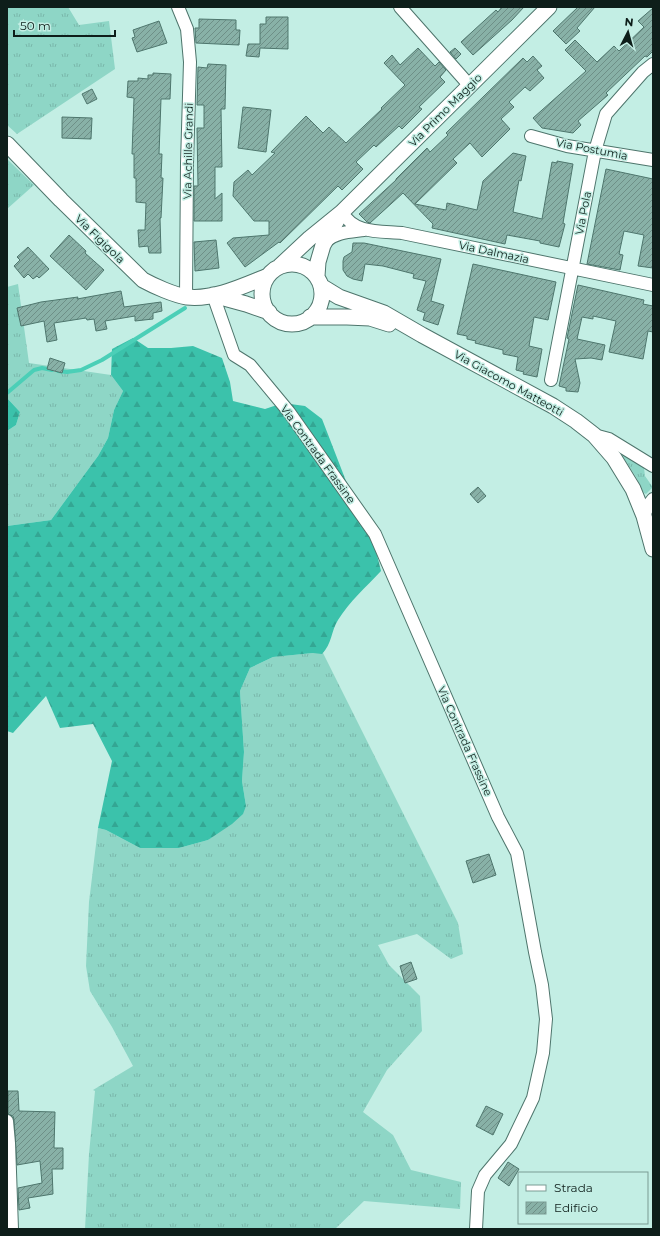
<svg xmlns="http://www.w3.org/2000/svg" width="660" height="1236" font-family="Montserrat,sans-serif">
<defs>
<pattern id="grass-tufts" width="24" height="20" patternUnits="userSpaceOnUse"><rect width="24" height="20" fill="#8ed6c6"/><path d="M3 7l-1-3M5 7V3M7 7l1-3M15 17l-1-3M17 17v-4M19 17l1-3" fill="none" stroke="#79b7aa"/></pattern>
<pattern id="forest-firs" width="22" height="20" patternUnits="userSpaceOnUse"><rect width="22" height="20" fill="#3bc2ab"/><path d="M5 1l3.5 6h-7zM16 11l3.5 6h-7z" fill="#33a693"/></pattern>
<pattern id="building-hatch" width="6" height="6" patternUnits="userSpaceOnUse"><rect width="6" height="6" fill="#88b1a7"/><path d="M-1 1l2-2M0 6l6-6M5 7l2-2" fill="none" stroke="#6e8f87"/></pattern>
</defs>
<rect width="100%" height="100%" fill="#c3eee4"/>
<!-- grass -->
<path fill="url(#grass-tufts)" d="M 7,7 L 68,7 L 79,25 L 109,21 L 115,69 L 17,134 L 7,125 Z
M 7,159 L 34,185 L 7,209 Z
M 18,284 L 29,363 L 111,375 L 123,391 L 114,410 L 108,438 L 98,456 L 51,520 L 7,526 L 7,431 L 16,425 L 20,412 L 7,398 L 7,287 Z
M 621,451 L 644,468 L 645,476 L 652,486 L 652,488 L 646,494 L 644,493 L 636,477 L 620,452 Z
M 313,653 L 323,653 L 458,923 L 463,954 L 451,959 L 417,934 L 378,945 L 389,965 L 420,996 L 422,1031 L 387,1070 L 363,1112 L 393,1135 L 411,1170 L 461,1182 L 460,1209 L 364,1201 L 335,1229 L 85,1229 L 89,1154 L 95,1091 L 93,1090 L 133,1066 L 112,1027 L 90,991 L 86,966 L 89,902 L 98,828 L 106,830 L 140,848 L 179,848 L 208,840 L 246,806 L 242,781 L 244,752 L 240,691 L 250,668 L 273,657 Z"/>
<!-- forest -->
<path fill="url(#forest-firs)" d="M 133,338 L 148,348 L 171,348 L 193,346 L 222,358 L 230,382 L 233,401 L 265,409 L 283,403 L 305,406 L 322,419 L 346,481 L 374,543 L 381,571 C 366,587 349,602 338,620 C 331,631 332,644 322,654 L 313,653 L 273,657 L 250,668 L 240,691 L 244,752 L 242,781 L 246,806 L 243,814 L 232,824 L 208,840 L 179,848 L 140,848 L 106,830 L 98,828 L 112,761 L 93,724 L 60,728 L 46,696 L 13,733 L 7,731 L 7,526 L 51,520 L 98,456 L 108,438 L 114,410 L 123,391 L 111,375 L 112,349 Z
M 7,398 L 20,412 L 16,425 L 7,431 Z"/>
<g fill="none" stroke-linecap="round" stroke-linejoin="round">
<!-- stream -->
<path stroke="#4bcfb7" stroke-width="4" d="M 58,371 L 67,372 L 81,370 L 102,360 L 185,308
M 7,393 L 34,370 L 42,368 L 52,370"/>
</g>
<!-- building -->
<path fill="url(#building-hatch)" stroke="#4e766d" d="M 502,7 L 524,7 L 512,20 L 473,55 L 461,42 L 496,10 L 498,12 Z
M 578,7 L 595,7 L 577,28 L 580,31 L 566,44 L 553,31 Z
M 653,8 L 653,51 L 647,57 L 645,56 L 606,93 L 608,95 L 578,121 L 581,125 L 573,133 L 542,128 L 533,118 L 586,71 L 565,50 L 575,40 L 597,62 L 614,46 L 619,51 L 644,27 L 638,21 Z
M 266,17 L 288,17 L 288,49 L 260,48 L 259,57 L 246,56 L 248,44 L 260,44 L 260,24 L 266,24 Z
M 199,19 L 236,20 L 236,30 L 240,30 L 239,45 L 196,43 L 195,28 L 199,28 Z
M 159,21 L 167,43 L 137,52 L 132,38 L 135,37 L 133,30 Z
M 418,48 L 435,66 L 439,62 L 446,70 L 440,77 L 445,82 L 419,107 L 422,109 L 402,129 L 399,126 L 376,147 L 374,145 L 356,162 L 363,169 L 342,190 L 338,186 L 280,243 L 279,242 L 245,267 L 227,243 L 233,238 L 269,235 L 269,221 L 254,221 L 233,196 L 234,182 L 248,170 L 252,175 L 275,153 L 271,152 L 306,116 L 323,133 L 329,127 L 346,143 L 382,109 L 381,108 L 405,85 L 384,63 L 392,55 L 400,65 Z
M 455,48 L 461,54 L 456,59 L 450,52 Z
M 533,56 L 542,66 L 537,70 L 544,78 L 530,91 L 525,87 L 509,102 L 514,107 L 501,119 L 510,129 L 482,157 L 470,143 L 453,159 L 457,163 L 415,204 L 446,210 L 447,203 L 477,210 L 483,181 L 513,153 L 526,156 L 521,181 L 519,180 L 513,212 L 542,219 L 552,162 L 557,163 L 557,161 L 573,164 L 563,223 L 565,224 L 559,247 L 540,243 L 540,241 L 507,235 L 505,244 L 432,228 L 433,224 L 403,193 L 370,223 L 367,222 L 359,214 L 396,180 L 396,179 L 427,148 L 430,152 L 448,135 L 446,133 L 523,58 L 527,62 Z
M 208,64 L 226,65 L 225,109 L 221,109 L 222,167 L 215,167 L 215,199 L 222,193 L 222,221 L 194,221 L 194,186 L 198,186 L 197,128 L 204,128 L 204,105 L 197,105 L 198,67 L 207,68 Z
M 153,73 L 171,74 L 170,99 L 161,99 L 159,154 L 162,154 L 161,178 L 163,178 L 161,218 L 160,218 L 161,253 L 149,253 L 148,246 L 139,247 L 138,230 L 145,230 L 146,203 L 136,202 L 136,178 L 134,178 L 134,154 L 132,154 L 134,98 L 127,97 L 128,81 L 138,81 L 138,78 L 148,79 L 148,75 L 153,75 Z
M 92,89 L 97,99 L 87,104 L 82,94 Z
M 243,107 L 271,110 L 266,152 L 238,148 Z
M 62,117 L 92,118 L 91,139 L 62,138 Z
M 606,169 L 653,179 L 653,268 L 638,266 L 644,235 L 624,231 L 619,254 L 623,255 L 620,270 L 587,264 Z
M 69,235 L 86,251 L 85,253 L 104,270 L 86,290 L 50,256 Z
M 216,240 L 219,268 L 195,271 L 194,242 Z
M 353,243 L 364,243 L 441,259 L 431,301 L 444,305 L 438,325 L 423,320 L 425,313 L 417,310 L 426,281 L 413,278 L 414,274 L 383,266 L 365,264 L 362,281 L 353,279 L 347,276 L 343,270 L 343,261 L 344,257 L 352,252 Z
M 28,247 L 49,269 L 39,278 L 37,276 L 33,279 L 28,274 L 24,278 L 14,266 L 20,260 L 17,257 Z
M 473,264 L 556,282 L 548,320 L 534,317 L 529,346 L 542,349 L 537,377 L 523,374 L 524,372 L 516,370 L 518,357 L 503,354 L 503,350 L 475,343 L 476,341 L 467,339 L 467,336 L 457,334 Z
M 578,285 L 644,300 L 643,304 L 653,306 L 653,332 L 648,331 L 643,359 L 609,352 L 616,321 L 593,316 L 593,319 L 582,317 L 577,339 L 605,345 L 602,360 L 591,358 L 575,359 L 580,383 L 578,392 L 566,391 L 566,388 L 559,386 L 569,339 L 567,338 Z
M 121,291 L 124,307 L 161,302 L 162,311 L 153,313 L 153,319 L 135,321 L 135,316 L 105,321 L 107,329 L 96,331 L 94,319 L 87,320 L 86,318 L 54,323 L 57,340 L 47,342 L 44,321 L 21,326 L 17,308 L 41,302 L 78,297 L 77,299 Z
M 50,358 L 65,363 L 62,373 L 47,369 Z
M 478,487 L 486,496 L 478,503 L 470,494 Z
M 489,854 L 496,875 L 473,883 L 466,861 Z
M 411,962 L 417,979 L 405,983 L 400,966 Z
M 8,1091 L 18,1091 L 19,1111 L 55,1112 L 54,1148 L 63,1148 L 63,1169 L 52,1169 L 53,1194 L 28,1198 L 30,1208 L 19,1210 L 18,1188 L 42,1183 L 40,1161 L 17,1165 L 14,1120 L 13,1116 L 8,1114 Z
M 486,1106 L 503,1114 L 493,1135 L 476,1126 Z
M 508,1162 L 519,1169 L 509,1186 L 498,1178 Z"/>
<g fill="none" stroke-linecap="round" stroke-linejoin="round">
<defs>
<path id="minor" d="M 178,7 L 187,29 L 190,62 L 187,163 L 186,297
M 400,7 L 470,86
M 531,136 L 567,146 L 653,160
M 342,212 C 354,234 379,231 402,233 L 653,285
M 325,242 C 336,232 349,232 364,230
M 213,295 L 234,355 L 250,365 L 289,412 L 375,534 L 498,817 L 517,853 L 535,952 L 542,985 L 546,1019 L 543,1053 L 533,1098 L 511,1144 L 485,1175 L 478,1191 L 476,1229
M 551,380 L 595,151 L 606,114 L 643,72 L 653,64
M 594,435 L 609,439 L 653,466
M 644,516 L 649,504 L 653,499
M 7,1121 L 9,1143 L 12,1229"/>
<path id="tertiary" d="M 7,144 L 61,200 L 143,280 C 154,286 174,295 187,297 C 214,300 243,286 268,276
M262 294a30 30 0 1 1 60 0a30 30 0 1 1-60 0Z
M 280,266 L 310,238 L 342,212 L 549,7
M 317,276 L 318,262 L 323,245 L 337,220
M 321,286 L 339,297 L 384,313 L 422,335 L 553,406 L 576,421 L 594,435 L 614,458 L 633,489 L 644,516 L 653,549
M 213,295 L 246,304 L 269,312
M 310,317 L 347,317 L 370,318 L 389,324"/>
</defs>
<!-- minor casing -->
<use href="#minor" stroke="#4e756c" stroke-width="14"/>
<!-- tertiary casing -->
<use href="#tertiary" stroke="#4e756c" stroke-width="17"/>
<!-- minor -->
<use href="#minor" stroke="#fff" stroke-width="12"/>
<!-- tertiary -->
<use href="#tertiary" stroke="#fff" stroke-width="15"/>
</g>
<g text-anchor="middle" stroke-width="3" stroke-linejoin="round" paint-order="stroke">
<!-- street labels -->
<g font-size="11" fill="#0e1e1a" stroke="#c3eee4">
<text transform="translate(445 110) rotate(-45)" y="4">Via Primo Maggio</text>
<text transform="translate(592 149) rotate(11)" y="4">Via Postumia</text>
<text transform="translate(188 151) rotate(-89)" y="4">Via Achille Grandi</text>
<text transform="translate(583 213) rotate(-79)" y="4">Via Pola</text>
<text transform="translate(100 239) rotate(44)" y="4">Via Figigola</text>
<text transform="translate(494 252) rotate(12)" y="4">Via Dalmazia</text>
<text transform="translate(509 383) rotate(29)" y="4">Via Giacomo Matteotti</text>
<text transform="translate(318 454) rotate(54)" y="4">Via Contrada Frassine</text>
<text transform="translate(465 741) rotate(66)" y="4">Via Contrada Frassine</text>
</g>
</g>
<!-- border -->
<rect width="660" height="1236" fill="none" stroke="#0e1e1a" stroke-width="16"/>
<!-- legend -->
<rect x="518" y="1172" width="130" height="52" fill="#c3eee4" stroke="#7b9b93"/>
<rect x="526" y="1185" width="20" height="6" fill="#ffffff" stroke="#7b9b93"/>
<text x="554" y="1192" font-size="12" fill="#0e1e1a">Strada</text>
<rect x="526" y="1202" width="20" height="12" fill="url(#building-hatch)" stroke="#7b9b93"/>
<text x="554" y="1212" font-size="12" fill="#0e1e1a">Edificio</text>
<!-- north arrow -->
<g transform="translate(628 32) rotate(6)" stroke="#c3eee4" stroke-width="3" paint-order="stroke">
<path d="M0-3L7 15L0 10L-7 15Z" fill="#0e1e1a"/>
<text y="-6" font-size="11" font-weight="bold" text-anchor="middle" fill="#0e1e1a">N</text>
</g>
<!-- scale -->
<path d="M14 30v6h101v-6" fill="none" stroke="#0e1e1a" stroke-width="2"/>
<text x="20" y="30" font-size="12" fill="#0e1e1a" stroke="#c3eee4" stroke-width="3" paint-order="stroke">50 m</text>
</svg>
